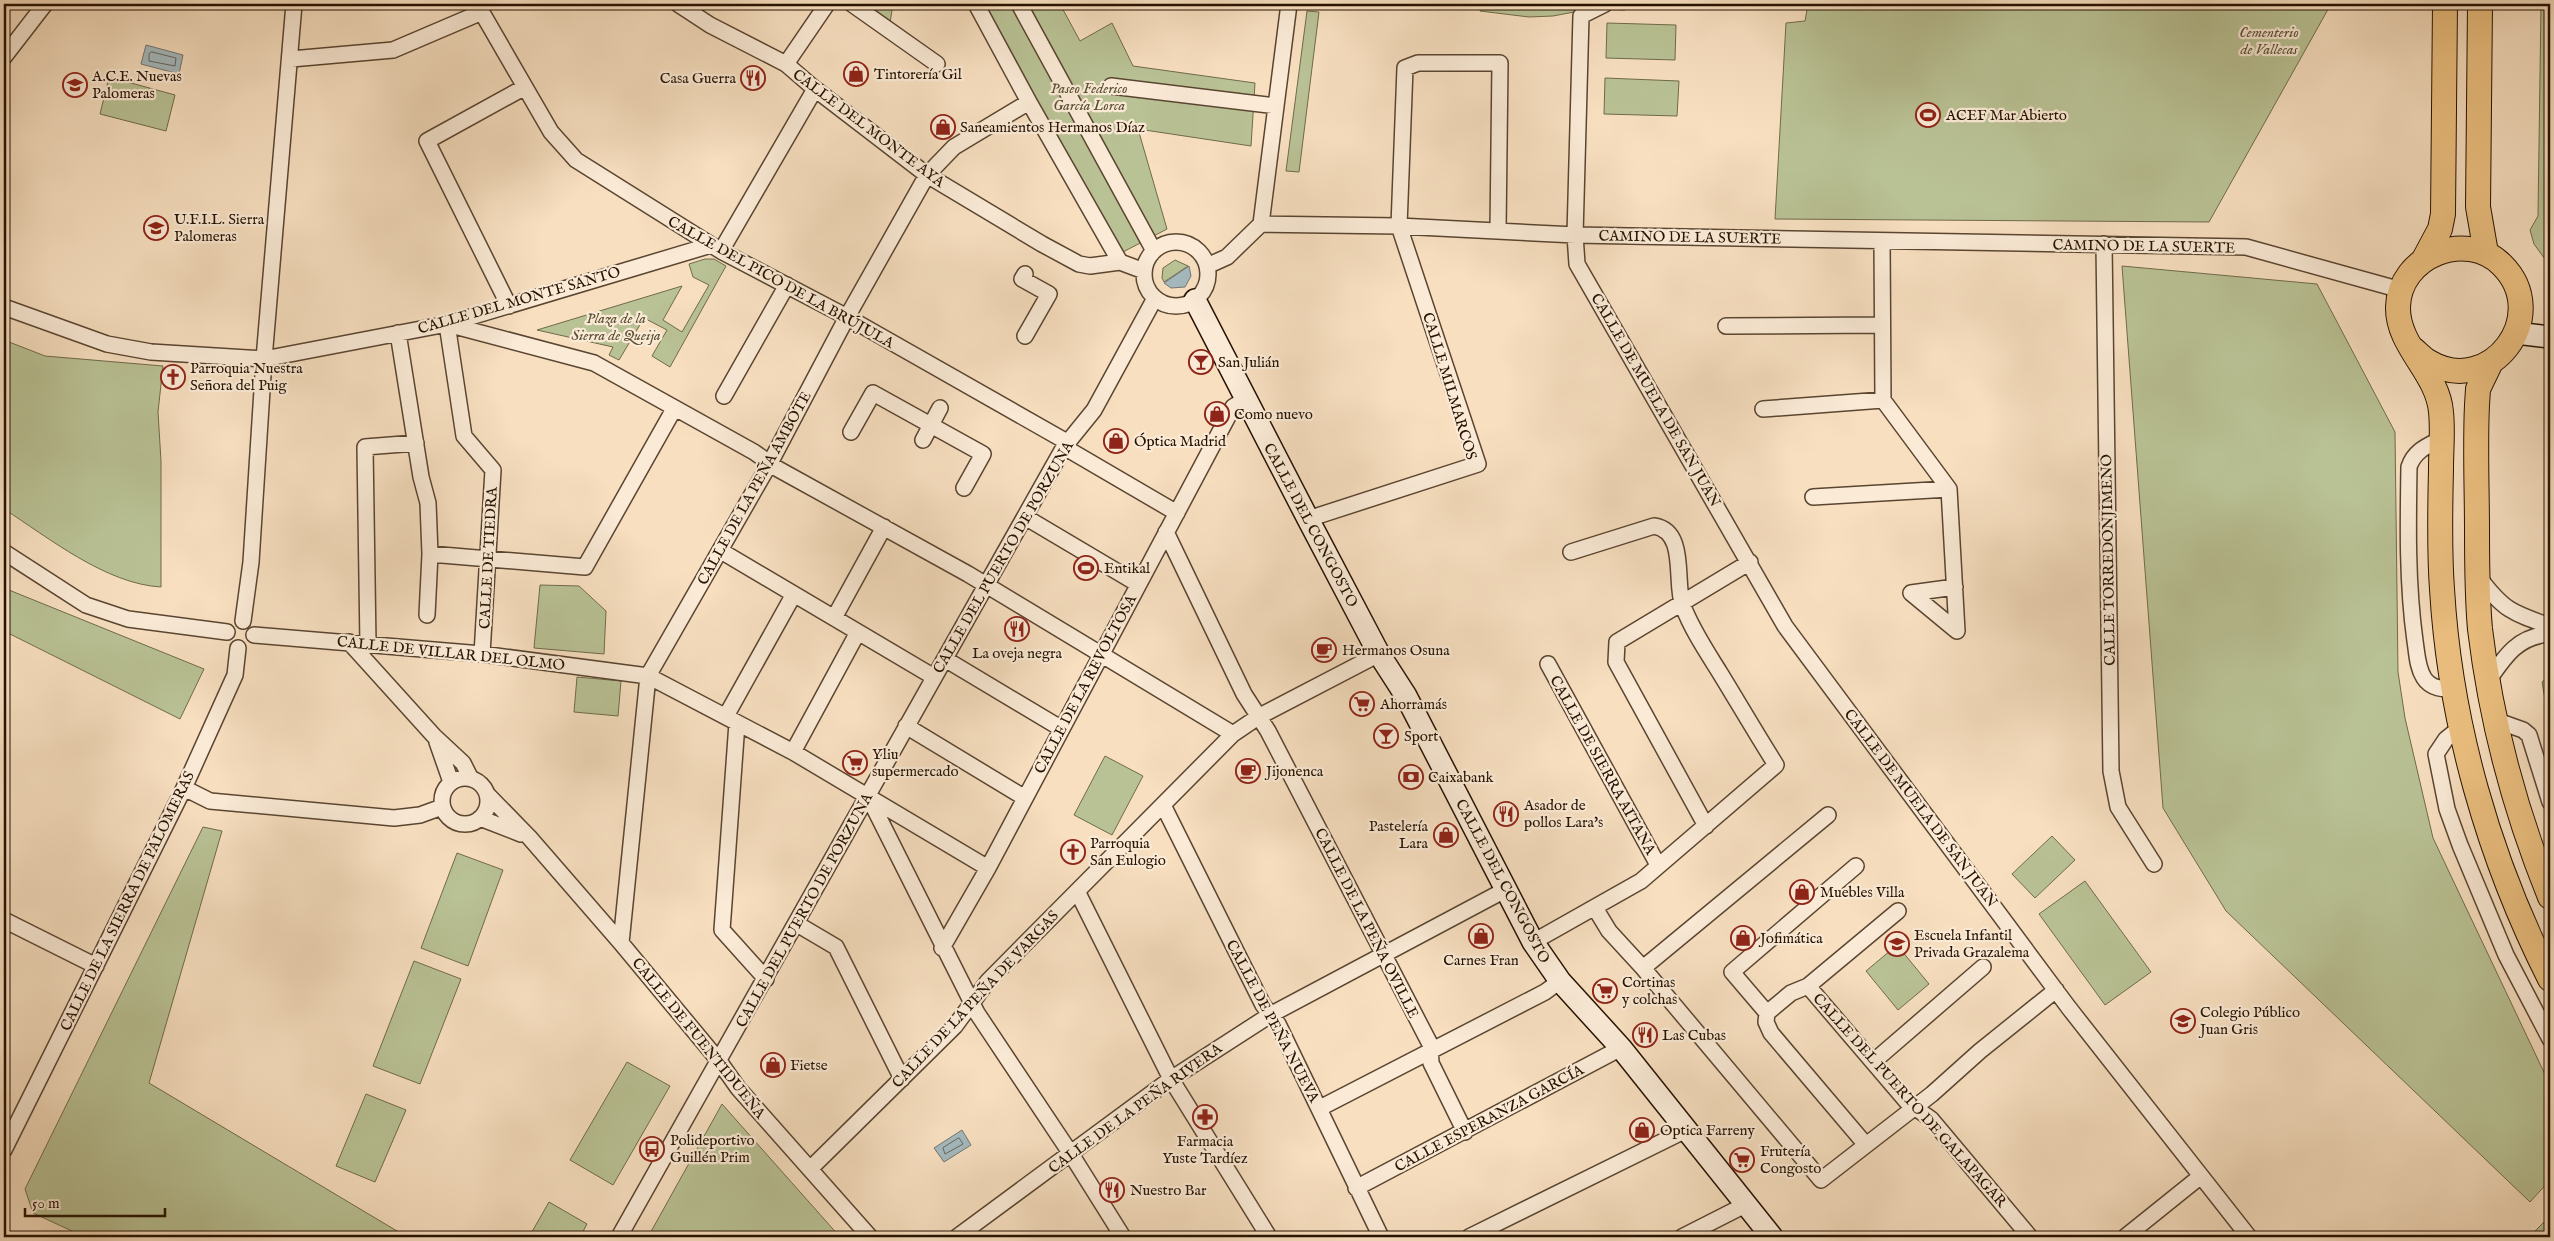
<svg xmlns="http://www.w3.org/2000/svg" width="2554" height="1241" font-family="'IM FELL English',serif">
<rect width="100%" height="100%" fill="#f7dfc0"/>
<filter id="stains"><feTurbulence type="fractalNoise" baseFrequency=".004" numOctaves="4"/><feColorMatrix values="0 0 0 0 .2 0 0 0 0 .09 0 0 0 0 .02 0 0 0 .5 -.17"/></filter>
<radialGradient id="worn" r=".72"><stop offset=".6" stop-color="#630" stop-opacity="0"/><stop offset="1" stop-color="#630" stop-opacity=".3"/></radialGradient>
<!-- green -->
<path fill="#b9c295" stroke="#706a4a" d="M 863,4 L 893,4 L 890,23 Z
M 976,4 L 1060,4 L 1080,41 L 1112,23 L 1133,66 L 1255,83 L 1251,146 L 1138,129 L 1167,229 L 1123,252 Z
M 1481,4 L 1625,4 L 1625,10 L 1590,9 L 1553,16 L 1529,17 L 1480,11 Z
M 1808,4 L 2331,4 L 2209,222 L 1775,219 L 1786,23 L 1805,21 Z
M 2541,4 L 2550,4 L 2550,282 L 2547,262 L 2534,244 L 2530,230 L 2538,216 Z
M 1307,11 L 1319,12 L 1299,172 L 1286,171 Z
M 1607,23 L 1676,25 L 1675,60 L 1606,58 Z
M 109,77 L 175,95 L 166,131 L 100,114 Z
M 1605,78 L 1679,81 L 1677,116 L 1604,114 Z
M 705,259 L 714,259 L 726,266 L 670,367 L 652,356 L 667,330 L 644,318 L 619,360 L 609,355 L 613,347 L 537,330 L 682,286 L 663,320 L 682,332 L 709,285 L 693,277 L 689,264 Z
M 1175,260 L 1188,266 L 1164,282 L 1162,278 L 1163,268 Z
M 2122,266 L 2317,284 L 2395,432 L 2398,672 L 2405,718 L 2433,838 L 2550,1085 L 2550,1180 L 2530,1202 L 2226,911 L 2163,808 Z
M 4,340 L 45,356 L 163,366 L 158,412 L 161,461 L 161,587 C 106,584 49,538 4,509 Z
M 540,585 L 579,586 L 606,611 L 604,654 L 534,648 Z
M 4,588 L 204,669 L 180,719 L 4,631 Z
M 2550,675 L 2550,727 L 2542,682 Z
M 577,677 L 621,681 L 618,716 L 574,712 Z
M 1105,756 L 1143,776 L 1112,835 L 1074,815 Z
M 203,827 L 222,831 L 149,1083 L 407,1237 L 85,1237 L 33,1213 L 25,1189 Z
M 2052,836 L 2075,860 L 2035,898 L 2012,874 Z
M 457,853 L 503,870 L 468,966 L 421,948 Z
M 2085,881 L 2151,972 L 2105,1005 L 2039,914 Z
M 1897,945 L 1929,984 L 1898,1010 L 1866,971 Z
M 414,961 L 461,979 L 420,1084 L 373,1066 Z
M 627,1062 L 670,1086 L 613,1185 L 570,1160 Z
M 366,1094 L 406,1110 L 375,1182 L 336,1166 Z
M 722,1104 L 840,1237 L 648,1237 Z
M 549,1202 L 587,1224 L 580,1237 L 529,1237 Z
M 2550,1216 L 2550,1237 L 2529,1237 Z"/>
<!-- water -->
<path fill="#a4b9be" stroke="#727672" d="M 146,45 L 183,55 L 179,74 L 141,64 Z
M 1189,266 L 1191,276 L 1185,287 L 1171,288 L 1164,283 Z
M 962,1130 L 971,1145 L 944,1162 L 934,1148 Z"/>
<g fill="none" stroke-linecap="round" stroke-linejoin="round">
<!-- shore -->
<path stroke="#65665f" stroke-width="1" d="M 152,52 L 176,58 L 175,66 L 149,61 L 149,54 Z
M 959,1138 L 963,1144 L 945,1154 L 943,1148 Z"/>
<defs>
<path id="street" d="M 477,4 L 551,132 L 576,160 L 721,251 L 847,317 L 1067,442
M 678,4 L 710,25 L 786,64 L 815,89 L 927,175 L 1042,244 L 1079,264 L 1090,266 L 1120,262 L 1144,271
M 852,4 L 937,64
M 976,4 L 1029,102 L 1120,262
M 1019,4 L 1154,251
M 1605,4 L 1581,16 L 1575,235 L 1577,264 L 1785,626 L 2069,1008 L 2249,1237
M 4,57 L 45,4
M 291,59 L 393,50 L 482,12
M 786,64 L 827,4
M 1111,86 L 1276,106
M 1261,224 L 1289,4
M 1882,241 L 1883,400 L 1949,489 L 1957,631
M1144 274a32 32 0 1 1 64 0a32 32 0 1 1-64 0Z
M 2104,244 L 2111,771 L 2118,807 L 2154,864
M 721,251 L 815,89
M 1207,266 L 1227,257 L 1261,224 L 1399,226 L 1575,235 L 2246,247 L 2401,290
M 1025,274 L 1022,279 L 1049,294 L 1025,336
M 509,306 L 427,141 L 525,87
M 4,307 L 107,344 L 151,352 L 264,359 L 447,324 L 711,245
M 1726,326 L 1881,325
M 398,333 L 421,477 L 428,503 L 430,554 L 427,615
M 724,396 L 787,285
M 1763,409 L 1883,400
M 851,432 L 873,393 L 983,454 L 964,488
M 2441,439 C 2427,446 2414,451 2409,467 C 2408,525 2407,583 2415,641 C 2417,653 2417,667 2424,678 C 2431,689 2443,689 2455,689
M 923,440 L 940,408
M 1064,447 L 1177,513
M 1813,497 L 1949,489
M 1025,517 L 1138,584
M 1308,519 L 1478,464 L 1399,226 L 1405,68 L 1418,63 L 1500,63 L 1498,230
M 1166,532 L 1244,694 L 1268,731 L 1430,1044 L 1431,1063 L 1465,1132
M 721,551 L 934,677
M 4,552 L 86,605 L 128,619 L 227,632
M 430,554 L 585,567 L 674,409
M 2478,576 C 2503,610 2512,613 2550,626
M 1955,587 L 1911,593 L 1957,631
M 834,618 L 884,527
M 243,621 L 251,562 L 264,359 L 294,4
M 254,635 L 482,654 L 648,676 L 793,752 L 988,868
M 349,642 L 434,736 L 463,763 L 471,779
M 368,644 L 365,447 L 416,443
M 482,654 L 493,470 L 464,436 L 447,324 L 594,363 L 754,452 L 778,469 L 968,574 L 1233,734
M 945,659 L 1062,729
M 1548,664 L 1658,865
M 2488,681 C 2505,656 2518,636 2550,634
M 726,716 L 794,594
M 2495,720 L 2523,730 L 2529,735 L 2550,802
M 737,723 L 722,930 L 766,979
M 906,726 L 1025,798
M 2461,727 L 2446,739 L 2436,754 L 2447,809 L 2460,845 L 2506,955 L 2550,1039
M 437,742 L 451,782
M 793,752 L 858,632
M442 801a23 23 0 1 1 46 0a23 23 0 1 1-46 0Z
M 184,788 L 210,801 L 394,818 L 420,815 L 442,807
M 487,794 L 529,837 L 621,943 L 719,1061 L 738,1088 L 870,1237
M 868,796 L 977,1013 L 1071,1154 L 1123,1237
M 1163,805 L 1263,1005 L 1278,1024 L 1381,1237
M 480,818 L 521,834
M 1706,826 L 1616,662 L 1617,642 L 1750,562
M 1077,891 L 1171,1079 L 1269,1237
M 1595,908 L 1609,931 L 1643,968 L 1821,1180 L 1932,1094 L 1980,1051 L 2056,990
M 4,920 L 96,966
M 797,924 L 836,947 L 902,1079
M 1533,942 L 1641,881 L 1776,765 C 1757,735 1739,704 1720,673 C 1707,652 1692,630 1683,606 C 1674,584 1688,531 1654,526 L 1571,552
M 621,943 L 648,676 L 770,463 L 847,317 L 927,175 L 954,147 L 1029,102
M 942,948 L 988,868 L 1233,407 L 1246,399
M 1643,968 L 1828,815
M 1808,986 L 1898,911
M 1767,1013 L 1732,972 L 1856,866
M 1873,1062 L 1983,967
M 1320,1108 L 1545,992 L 1560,981
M 1866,1145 L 1771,1033 L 1766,1022 L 1767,1013 L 1791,993 L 1808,986 L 1907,1102 L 1931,1119 L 2030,1237
M 4,1150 L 184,788 L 235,675 L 238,648
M 811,1168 L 955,1026 L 988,981 L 1233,734 L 1258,717 L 1379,654
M 1356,1188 L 1621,1048
M 619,1237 L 1064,447 L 1094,410 L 1155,298
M 957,1237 L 1171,1079 L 1270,1015 L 1505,890
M 1469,1237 L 1686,1130
M 1682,1237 L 1745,1205
M 2125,1237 L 2201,1176"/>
<path id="secondary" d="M 1195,300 L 1308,519 L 1379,654 L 1406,696 L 1533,942 L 1560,981 L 1621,1048 L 1772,1237
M 2516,333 L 2550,337"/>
<path id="primary" d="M 2480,4 L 2478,207 L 2486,253
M 2424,259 L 2440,229 L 2443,214 L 2445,4
M 2413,349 C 2418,353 2423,359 2429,362 C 2490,398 2553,316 2502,265 C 2466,229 2399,256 2398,307 C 2397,346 2438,373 2441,412 C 2443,431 2441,450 2441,469 C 2440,509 2439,549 2442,589 C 2450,724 2489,859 2550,979
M 2491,362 L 2478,389 L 2477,405 C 2475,447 2477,489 2477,530 C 2477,564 2477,596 2480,629 C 2491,721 2515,811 2550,897"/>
</defs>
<!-- street casing -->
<use href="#street" stroke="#5a4530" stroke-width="18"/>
<!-- secondary casing -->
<use href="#secondary" stroke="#261200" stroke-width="24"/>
<!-- primary casing -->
<use href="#primary" stroke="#261200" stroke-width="26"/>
<!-- street -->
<use href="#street" stroke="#faead6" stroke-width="15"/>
<!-- secondary -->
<use href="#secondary" stroke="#faead6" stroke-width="21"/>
<!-- primary -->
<use href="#primary" stroke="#ecc080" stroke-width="24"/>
</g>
<!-- icons -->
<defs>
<symbol id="shop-ring" viewBox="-11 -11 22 22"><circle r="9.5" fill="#faead6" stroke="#8f2418" stroke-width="1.5"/><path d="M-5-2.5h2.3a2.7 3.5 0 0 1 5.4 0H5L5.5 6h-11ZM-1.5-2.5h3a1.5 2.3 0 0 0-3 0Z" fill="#8f2418"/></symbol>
<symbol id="restaurant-ring" viewBox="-11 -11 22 22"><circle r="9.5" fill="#faead6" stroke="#8f2418" stroke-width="1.5"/><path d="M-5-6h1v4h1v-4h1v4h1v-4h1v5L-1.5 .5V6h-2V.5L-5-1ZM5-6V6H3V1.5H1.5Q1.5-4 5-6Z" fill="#8f2418"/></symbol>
<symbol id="school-ring" viewBox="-11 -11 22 22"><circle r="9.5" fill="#faead6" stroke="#8f2418" stroke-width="1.5"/><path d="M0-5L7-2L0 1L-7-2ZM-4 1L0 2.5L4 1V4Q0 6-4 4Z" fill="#8f2418"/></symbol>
<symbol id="stadium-ring" viewBox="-11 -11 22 22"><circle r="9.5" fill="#faead6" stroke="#8f2418" stroke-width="1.5"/><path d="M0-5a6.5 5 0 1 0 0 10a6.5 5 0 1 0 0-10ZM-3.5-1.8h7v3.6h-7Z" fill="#8f2418"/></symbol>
<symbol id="bar-ring" viewBox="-11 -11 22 22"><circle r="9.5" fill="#faead6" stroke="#8f2418" stroke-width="1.5"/><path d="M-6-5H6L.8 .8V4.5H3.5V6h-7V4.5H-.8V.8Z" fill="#8f2418"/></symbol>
<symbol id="church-ring" viewBox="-11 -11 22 22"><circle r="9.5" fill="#faead6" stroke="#8f2418" stroke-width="1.5"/><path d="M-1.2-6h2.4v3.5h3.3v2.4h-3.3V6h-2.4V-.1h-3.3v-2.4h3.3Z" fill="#8f2418"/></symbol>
<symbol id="cafe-ring" viewBox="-11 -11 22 22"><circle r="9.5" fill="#faead6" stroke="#8f2418" stroke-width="1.5"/><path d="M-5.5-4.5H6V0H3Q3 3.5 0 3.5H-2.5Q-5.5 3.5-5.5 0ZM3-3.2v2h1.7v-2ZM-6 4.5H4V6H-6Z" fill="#8f2418"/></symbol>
<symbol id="supermarket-ring" viewBox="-11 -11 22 22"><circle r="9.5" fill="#faead6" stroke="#8f2418" stroke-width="1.5"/><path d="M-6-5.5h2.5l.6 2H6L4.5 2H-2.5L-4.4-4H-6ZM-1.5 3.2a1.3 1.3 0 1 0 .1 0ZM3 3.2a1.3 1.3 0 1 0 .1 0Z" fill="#8f2418"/></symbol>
<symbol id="bank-ring" viewBox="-11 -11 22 22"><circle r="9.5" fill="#faead6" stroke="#8f2418" stroke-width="1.5"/><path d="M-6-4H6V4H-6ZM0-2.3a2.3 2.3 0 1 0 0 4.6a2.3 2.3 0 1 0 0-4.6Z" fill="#8f2418"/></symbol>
<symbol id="pharmacy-ring" viewBox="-11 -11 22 22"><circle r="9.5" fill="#faead6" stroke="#8f2418" stroke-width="1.5"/><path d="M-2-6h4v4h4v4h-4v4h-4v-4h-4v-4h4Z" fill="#8f2418"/></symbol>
<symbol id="bus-ring" viewBox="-11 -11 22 22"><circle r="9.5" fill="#faead6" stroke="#8f2418" stroke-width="1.5"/><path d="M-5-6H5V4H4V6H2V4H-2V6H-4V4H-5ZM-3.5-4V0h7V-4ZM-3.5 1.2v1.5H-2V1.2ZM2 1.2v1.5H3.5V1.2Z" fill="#8f2418"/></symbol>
</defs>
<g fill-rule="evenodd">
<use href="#shop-ring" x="842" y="60" width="28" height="28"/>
<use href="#restaurant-ring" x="739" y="64" width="28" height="28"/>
<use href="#school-ring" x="61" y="71" width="28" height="28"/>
<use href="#stadium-ring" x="1914" y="101" width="28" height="28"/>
<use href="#shop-ring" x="929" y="113" width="28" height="28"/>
<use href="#school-ring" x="142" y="214" width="28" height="28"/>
<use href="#bar-ring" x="1187" y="348" width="28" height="28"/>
<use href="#church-ring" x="159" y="363" width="28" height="28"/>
<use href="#shop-ring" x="1203" y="400" width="28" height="28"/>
<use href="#shop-ring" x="1102" y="427" width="28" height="28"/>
<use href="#stadium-ring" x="1072" y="554" width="28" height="28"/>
<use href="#restaurant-ring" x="1003" y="615" width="28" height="28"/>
<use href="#cafe-ring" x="1310" y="636" width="28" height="28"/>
<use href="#supermarket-ring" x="1348" y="690" width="28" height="28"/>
<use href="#bar-ring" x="1372" y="722" width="28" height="28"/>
<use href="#supermarket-ring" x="841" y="749" width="28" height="28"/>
<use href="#cafe-ring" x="1234" y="757" width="28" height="28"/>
<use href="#bank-ring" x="1397" y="763" width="28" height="28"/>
<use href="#restaurant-ring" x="1492" y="800" width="28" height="28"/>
<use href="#shop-ring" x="1432" y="821" width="28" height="28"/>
<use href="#church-ring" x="1059" y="838" width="28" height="28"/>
<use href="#shop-ring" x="1788" y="878" width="28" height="28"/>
<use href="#shop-ring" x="1467" y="922" width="28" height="28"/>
<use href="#shop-ring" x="1729" y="924" width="28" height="28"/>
<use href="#school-ring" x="1883" y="930" width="28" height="28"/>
<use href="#supermarket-ring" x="1591" y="977" width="28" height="28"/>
<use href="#school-ring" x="2169" y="1007" width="28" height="28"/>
<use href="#restaurant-ring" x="1631" y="1021" width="28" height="28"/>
<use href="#shop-ring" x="759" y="1051" width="28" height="28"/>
<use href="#pharmacy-ring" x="1191" y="1103" width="28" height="28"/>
<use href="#shop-ring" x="1628" y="1116" width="28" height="28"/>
<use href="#bus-ring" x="638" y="1135" width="28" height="28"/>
<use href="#supermarket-ring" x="1728" y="1146" width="28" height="28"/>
<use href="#restaurant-ring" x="1098" y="1176" width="28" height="28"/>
</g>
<g text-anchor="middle" stroke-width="4.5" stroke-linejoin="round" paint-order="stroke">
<!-- park labels -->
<g font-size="15" font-style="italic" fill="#595034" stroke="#faead6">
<text x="2269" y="37">Cementerio<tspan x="2269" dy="17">de Vallecas</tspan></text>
<text x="1089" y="93">Paseo Federico<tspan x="1089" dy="17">García Lorca</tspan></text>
<text x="616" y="323">Plaza de la<tspan x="616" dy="17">Sierra de Queija</tspan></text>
</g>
<!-- poi labels -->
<g font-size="15" fill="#261200" stroke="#faead6" text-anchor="start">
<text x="874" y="79">Tintorería Gil</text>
<text x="92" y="81">A.C.E. Nuevas<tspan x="92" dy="17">Palomeras</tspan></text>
<text x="736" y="83" text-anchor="end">Casa Guerra</text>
<text x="1946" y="120">ACEF Mar Abierto</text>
<text x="960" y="132">Saneamientos Hermanos Díaz</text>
<text x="174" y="224">U.F.I.L. Sierra<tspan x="174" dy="17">Palomeras</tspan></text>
<text x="1218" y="367">San Julián</text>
<text x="190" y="373">Parroquia Nuestra<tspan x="190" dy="17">Señora del Puig</tspan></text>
<text x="1234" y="419">Como nuevo</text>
<text x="1134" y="446">Óptica Madrid</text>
<text x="1104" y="573">Entikal</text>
<text x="1342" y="655">Hermanos Osuna</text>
<text x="1017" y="658" text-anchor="middle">La oveja negra</text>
<text x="1380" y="709">Ahorramás</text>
<text x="1404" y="741">Sport</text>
<text x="872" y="759">Yliu<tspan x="872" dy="17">supermercado</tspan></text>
<text x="1266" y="776">Jijonenca</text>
<text x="1428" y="782">Caixabank</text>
<text x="1524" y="810">Asador de<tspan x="1524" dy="17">pollos Lara's</tspan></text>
<text x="1428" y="831" text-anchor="end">Pastelería<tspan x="1428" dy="17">Lara</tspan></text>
<text x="1090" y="848">Parroquia<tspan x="1090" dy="17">San Eulogio</tspan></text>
<text x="1820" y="897">Muebles Villa</text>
<text x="1914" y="940">Escuela Infantil<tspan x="1914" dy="17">Privada Grazalema</tspan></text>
<text x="1760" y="943">Jofimática</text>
<text x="1481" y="965" text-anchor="middle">Carnes Fran</text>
<text x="1622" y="987">Cortinas<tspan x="1622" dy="17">y colchas</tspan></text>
<text x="2200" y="1017">Colegio Público<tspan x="2200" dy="17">Juan Gris</tspan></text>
<text x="1662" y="1040">Las Cubas</text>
<text x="790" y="1070">Fietse</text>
<text x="1660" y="1135">Optica Farreny</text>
<text x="670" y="1145">Polideportivo<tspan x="670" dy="17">Guillén Prim</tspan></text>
<text x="1205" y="1146" text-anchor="middle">Farmacia<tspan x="1205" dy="17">Yuste Tardíez</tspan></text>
<text x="1760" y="1156">Frutería<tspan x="1760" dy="17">Congosto</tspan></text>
<text x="1130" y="1195">Nuestro Bar</text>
</g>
<!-- street labels -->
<g font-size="15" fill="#261200" stroke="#faead6">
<text transform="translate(869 128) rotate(37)" y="5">CALLE DEL MONTE AYA</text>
<text transform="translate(1690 237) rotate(1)" y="5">CAMINO DE LA SUERTE</text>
<text transform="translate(2144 246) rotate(1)" y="5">CAMINO DE LA SUERTE</text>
<text transform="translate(781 282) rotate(29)" y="5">CALLE DEL PICO DE LA BRÚJULA</text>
<text transform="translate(519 300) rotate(-16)" y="5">CALLE DEL MONTE SANTO</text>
<text transform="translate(1450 386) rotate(73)" y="5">CALLE MILMARCOS</text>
<text transform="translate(1656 400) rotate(60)" y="5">CALLE DE MUELA DE SAN JUAN</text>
<text transform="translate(754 488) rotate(-61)" y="5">CALLE DE LA PEÑA AMBOTE</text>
<text transform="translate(1311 525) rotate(62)" y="5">CALLE DEL CONGOSTO</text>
<text transform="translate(1003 557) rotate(-60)" y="5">CALLE DEL PUERTO DE PORZUNA</text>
<text transform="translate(488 558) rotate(-87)" y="5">CALLE DE TIEDRA</text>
<text transform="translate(2108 560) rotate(-91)" y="5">CALLE TORREDONJIMENO</text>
<text transform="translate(451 653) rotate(6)" y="5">CALLE DE VILLAR DEL OLMO</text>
<text transform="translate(1085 684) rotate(-62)" y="5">CALLE DE LA REVOLTOSA</text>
<text transform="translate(1603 765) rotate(61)" y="5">CALLE DE SIERRA AITANA</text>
<text transform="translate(1921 808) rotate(53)" y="5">CALLE DE MUELA DE SAN JUAN</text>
<text transform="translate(1503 881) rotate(62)" y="5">CALLE DEL CONGOSTO</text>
<text transform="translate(127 901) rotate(-64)" y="5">CALLE DE LA SIERRA DE PALOMERAS</text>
<text transform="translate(804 910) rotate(-61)" y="5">CALLE DEL PUERTO DE PORZUNA</text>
<text transform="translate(1367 923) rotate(63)" y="5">CALLE DE LA PEÑA OVILLE</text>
<text transform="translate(975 999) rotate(-47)" y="5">CALLE DE LA PEÑA DE VARGAS</text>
<text transform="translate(1273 1021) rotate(62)" y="5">CALLE DE PEÑA NUEVA</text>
<text transform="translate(699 1038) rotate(51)" y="5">CALLE DE FUENTIDUEÑA</text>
<text transform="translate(1910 1100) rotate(48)" y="5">CALLE DEL PUERTO DE GALAPAGAR</text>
<text transform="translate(1135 1108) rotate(-36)" y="5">CALLE DE LA PEÑA RIVERA</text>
<text transform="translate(1489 1118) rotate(-28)" y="5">CALLE ESPERANZA GARCÍA</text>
</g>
</g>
<!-- margin -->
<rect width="2554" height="1241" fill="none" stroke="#f7dfc0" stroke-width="20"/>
<rect x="5" y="5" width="2544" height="1231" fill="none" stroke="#261200" stroke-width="2.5"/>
<rect x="10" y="10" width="2534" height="1221" fill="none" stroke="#261200"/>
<!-- scale -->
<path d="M25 1208v8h140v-8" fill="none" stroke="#261200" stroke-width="2.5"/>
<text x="32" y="1208" font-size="15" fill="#261200" stroke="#faead6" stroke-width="4" paint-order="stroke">50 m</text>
<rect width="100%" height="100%" filter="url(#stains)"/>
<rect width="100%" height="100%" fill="url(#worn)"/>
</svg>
